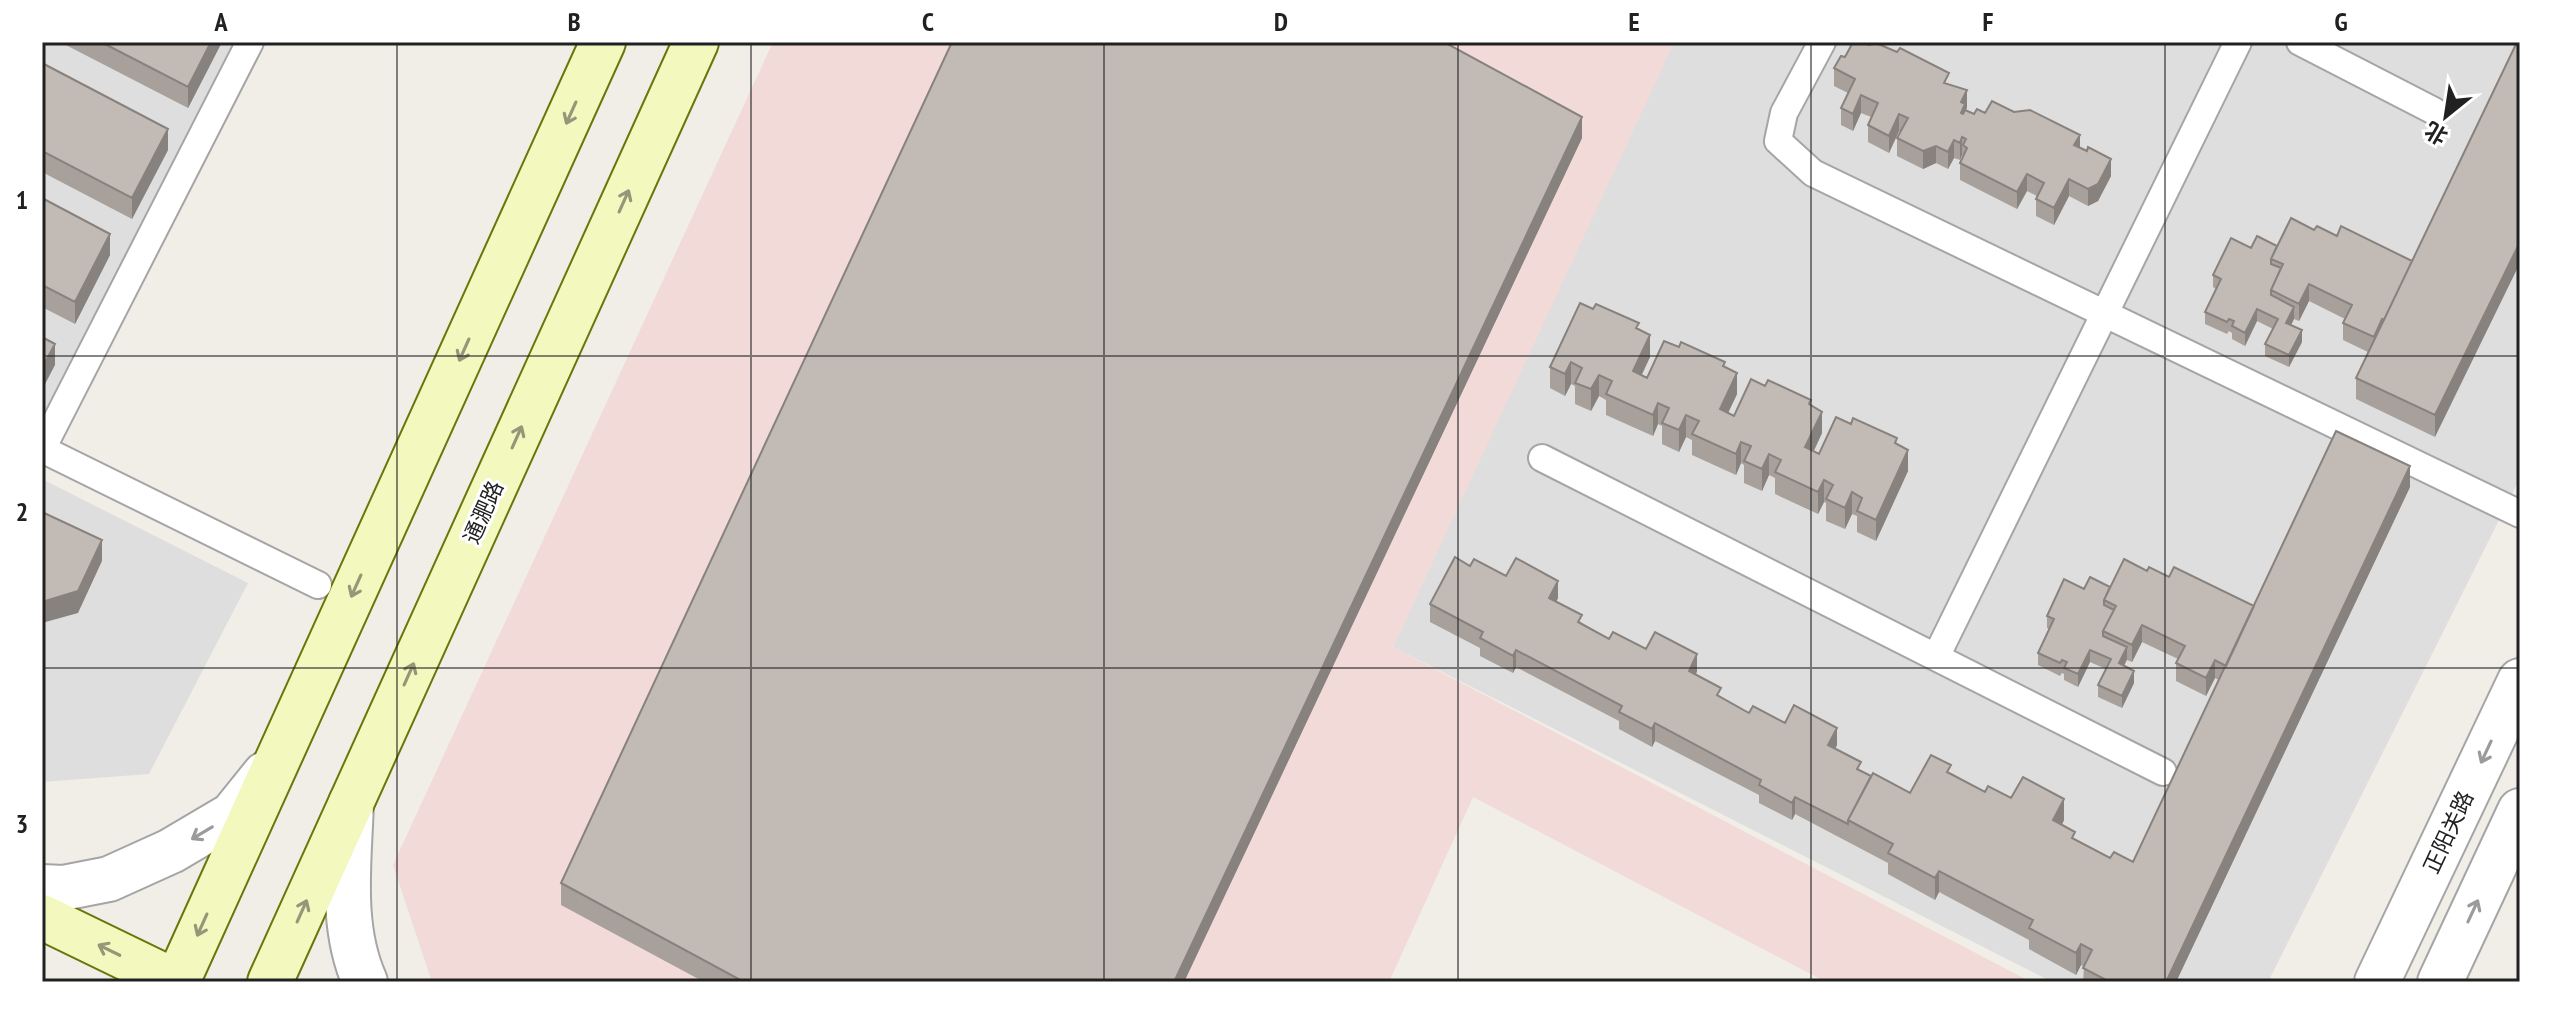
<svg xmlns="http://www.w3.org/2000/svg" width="2562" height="1024" font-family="'PT Sans Narrow','Noto Sans SC',sans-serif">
<rect width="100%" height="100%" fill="#f1eee8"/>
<!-- residential -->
<path fill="#dfdede" d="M 42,42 L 264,42 L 42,437 Z
M 1672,42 L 2520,42 L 2520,478 L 2268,982 L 2052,982 L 1393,647 Z
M 42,479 L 248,583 L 149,774 L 42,782 Z"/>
<!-- commercial -->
<path fill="#f1dad8" d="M 773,42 L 1674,43 L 1393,647 L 2031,982 L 1826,982 L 1473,797 L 1389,982 L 436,982 L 431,979 L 393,865 Z"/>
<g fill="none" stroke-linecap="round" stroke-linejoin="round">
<defs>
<path id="service" d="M 1822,42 L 1784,113 L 1778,141 L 1813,173 L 2520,514
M 2300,42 L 2434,111
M 42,449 L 250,42
M 42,449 L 318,585
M 1542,458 L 2163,772
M 1936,657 L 2238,42"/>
<path id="tertiary" d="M 351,803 C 349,862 340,927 365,982
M 42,887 L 63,888 L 109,879 L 171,851 L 232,815 L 265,774
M 2377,982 L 2520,681
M 2440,982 L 2520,811"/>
<path id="secondary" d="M 42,917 L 176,982
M 177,982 L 603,42
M 270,982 L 696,42"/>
</defs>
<!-- service casing -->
<use href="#service" stroke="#a5a5a5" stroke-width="30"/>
<!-- tertiary casing -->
<use href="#tertiary" stroke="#a5a5a5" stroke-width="48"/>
<!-- secondary casing -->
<use href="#secondary" stroke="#677709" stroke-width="48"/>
<!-- service -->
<use href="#service" stroke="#fff" stroke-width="26"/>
<!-- tertiary -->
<use href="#tertiary" stroke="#fff" stroke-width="44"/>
<!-- secondary -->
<use href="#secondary" stroke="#f3f8bf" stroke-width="44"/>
</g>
<!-- wall -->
<path fill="#a7a09b" d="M 60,42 L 222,42 L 188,108 Z
M 2517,42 L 2435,437 L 2356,399 L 2356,378 L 2368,352 L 2343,340 L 2343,323 L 2345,319 L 2309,301 L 2299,321 L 2294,319 L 2291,325 L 2302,342 L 2289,367 L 2265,356 L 2265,344 L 2273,329 L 2257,321 L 2245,346 L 2232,339 L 2232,333 L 2229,331 L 2227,334 L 2205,324 L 2205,312 L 2216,289 L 2213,287 L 2213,275 L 2251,248 L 2277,246 L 2314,230 L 2337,236 L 2412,261 Z
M 42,63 L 168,150 L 132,219 L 42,172 Z
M 1834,68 L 1949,84 L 1967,107 L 1966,110 L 1974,114 L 1985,113 L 2080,147 L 2111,176 L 2098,201 L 2088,206 L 2069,196 L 2054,225 L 2036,216 L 2036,199 L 2037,196 L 2027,191 L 2017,209 L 1960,180 L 1960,163 L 1963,155 L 1962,155 L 1960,160 L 1954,158 L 1948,169 L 1936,163 L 1923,169 L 1897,156 L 1897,138 L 1901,132 L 1899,131 L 1889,153 L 1868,142 L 1868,125 L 1871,117 L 1861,113 L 1853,131 L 1841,125 L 1841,108 L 1848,93 L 1834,86 Z
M 1582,138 L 1184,982 L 704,982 L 561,905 L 561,883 Z
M 42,198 L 110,255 L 75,324 L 42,307 Z
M 1639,330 L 1650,357 L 1642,375 L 1647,378 L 1725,367 L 1737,394 L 1728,413 L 1734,416 L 1811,405 L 1822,433 L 1814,451 L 1819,454 L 1897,444 L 1908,471 L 1876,541 L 1857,532 L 1857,516 L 1852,514 L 1845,529 L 1826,521 L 1826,503 L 1824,502 L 1818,514 L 1775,494 L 1775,478 L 1769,475 L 1762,491 L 1744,483 L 1744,465 L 1741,463 L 1736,475 L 1692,455 L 1692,440 L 1686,437 L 1679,452 L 1662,444 L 1662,426 L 1658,424 L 1653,436 L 1606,415 L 1606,400 L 1599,396 L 1591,411 L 1575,404 L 1575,386 L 1571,384 L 1565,396 L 1550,388 L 1550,367 Z
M 2410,487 L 2176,982 L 2083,982 L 2084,967 L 2081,965 L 2076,975 L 2029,949 L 2029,940 L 1939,892 L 1935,900 L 1888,874 L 1888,863 L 1795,814 L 1792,820 L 1759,803 L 1759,795 L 1655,741 L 1652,747 L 1619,729 L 1619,721 L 1516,667 L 1513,673 L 1480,656 L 1480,648 L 1430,622 L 1430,604 L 1470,566 L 1506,576 L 1558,598 L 1556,602 L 1582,623 L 1609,639 L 1646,649 L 1697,671 L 1696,675 L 1721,697 L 1749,713 L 1785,723 L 1837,745 L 1835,749 L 1861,771 L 1910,793 L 1951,773 L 1985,792 L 2011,798 L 2064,820 L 2062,825 L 2075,840 L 2110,858 L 2133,862 L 2219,680 L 2215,678 L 2206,696 L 2176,681 L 2176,663 L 2178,659 L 2142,642 L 2132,662 L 2127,660 L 2124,666 L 2134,683 L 2122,708 L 2098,697 L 2098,685 L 2106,669 L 2090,662 L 2078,687 L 2064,680 L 2064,674 L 2062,673 L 2060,676 L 2038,665 L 2038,653 L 2049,629 L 2047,628 L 2047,616 L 2084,589 L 2110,587 L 2147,571 L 2169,577 L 2254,606 Z"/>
<!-- shaded-wall -->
<path fill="#88827e" d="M 211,42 L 222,42 L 188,108 L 188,87 Z
M 1967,90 L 1967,107 L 1961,130 L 1961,102 Z
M 1861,95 L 1861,113 L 1853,131 L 1853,114 Z
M 1899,114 L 1899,131 L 1889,153 L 1889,136 Z
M 1582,117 L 1582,138 L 1184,982 L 1174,982 Z
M 168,129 L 168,150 L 132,219 L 132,198 Z
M 2080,135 L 2080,152 L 2074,145 Z
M 1962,137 L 1962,155 L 1960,160 L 1960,143 Z
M 1954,140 L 1954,158 L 1948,169 L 1948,152 Z
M 1936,146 L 1936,163 L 1923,169 L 1923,151 Z
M 2111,159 L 2111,176 L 2098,201 L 2088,206 L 2088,189 Z
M 2027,174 L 2027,191 L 2017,209 L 2017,192 Z
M 2069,179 L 2069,196 L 2054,225 L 2054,208 Z
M 110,234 L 110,255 L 75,324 L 75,302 Z
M 2520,242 L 2520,263 L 2435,437 L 2435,415 Z
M 2309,284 L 2309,301 L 2299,321 L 2299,304 Z
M 2294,307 L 2294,319 L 2286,335 L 2286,323 Z
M 2257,309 L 2257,321 L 2245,346 L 2245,333 Z
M 2302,330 L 2302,342 L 2289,367 L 2289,355 Z
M 1650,335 L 1650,357 L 1633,392 L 1633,371 Z
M 55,344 L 55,365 L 42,390 L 42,368 Z
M 1571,362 L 1571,384 L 1565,396 L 1565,374 Z
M 1737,373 L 1737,394 L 1720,430 L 1720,409 Z
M 1599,375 L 1599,396 L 1591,411 L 1591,389 Z
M 1658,403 L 1658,424 L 1653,436 L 1653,415 Z
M 1822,412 L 1822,433 L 1805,469 L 1805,447 Z
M 1686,415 L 1686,437 L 1679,452 L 1679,430 Z
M 1741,442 L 1741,463 L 1736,475 L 1736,454 Z
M 1908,450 L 1908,471 L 1876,541 L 1876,520 Z
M 1769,454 L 1769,475 L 1762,491 L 1762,469 Z
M 2410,466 L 2410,487 L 2176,982 L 2166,982 Z
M 1824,480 L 1824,502 L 1818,514 L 1818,492 Z
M 1852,492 L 1852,514 L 1845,529 L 1845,508 Z
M 102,540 L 102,561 L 78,613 L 42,623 L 42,602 Z
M 1558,581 L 1558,598 L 1549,615 L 1549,598 Z
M 2142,625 L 2142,642 L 2132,662 L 2132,645 Z
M 2127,647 L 2127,659 L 2119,675 L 2119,663 Z
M 1516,650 L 1516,667 L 1513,673 L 1513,656 Z
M 2090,650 L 2090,662 L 2078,687 L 2078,674 Z
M 1697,654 L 1697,671 L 1689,689 L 1689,671 Z
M 2215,660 L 2215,678 L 2206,696 L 2206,678 Z
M 2134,671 L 2134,683 L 2122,708 L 2122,696 Z
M 1655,723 L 1655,741 L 1652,747 L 1652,729 Z
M 1837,728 L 1837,745 L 1828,762 L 1828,745 Z
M 1795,797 L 1795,814 L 1792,820 L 1792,803 Z
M 2064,799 L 2064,820 L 2053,842 L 2053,820 Z
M 1939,871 L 1939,892 L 1935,900 L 1935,878 Z
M 2081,944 L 2081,965 L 2076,975 L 2076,953 Z"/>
<!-- building -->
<path fill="#c2bab4" stroke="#88827e" stroke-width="2" d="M 101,42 L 211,42 L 188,87 Z
M 952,42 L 1444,42 L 1582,117 L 1174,982 L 744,982 L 561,883 Z
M 1853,42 L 1862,42 L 1869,45 L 1876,43 L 1897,52 L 1900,48 L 1949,73 L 1944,83 L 1967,90 L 1961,102 L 1965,104 L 1961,113 L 1963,114 L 1965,110 L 1974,114 L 1977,109 L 1985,113 L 1992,101 L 2014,112 L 2030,110 L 2080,135 L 2074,145 L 2087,151 L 2088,147 L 2111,159 L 2098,184 L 2088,189 L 2069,179 L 2054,208 L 2036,199 L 2044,183 L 2027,174 L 2017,192 L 1960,163 L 1967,148 L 1963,145 L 1966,139 L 1962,137 L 1960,143 L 1954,140 L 1948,152 L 1936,146 L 1923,151 L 1897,138 L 1908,118 L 1899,114 L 1889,136 L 1868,125 L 1878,103 L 1861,95 L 1853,114 L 1841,108 L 1855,79 L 1834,68 L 1841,56 L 1845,57 Z
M 2517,42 L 2520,42 L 2520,242 L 2435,415 L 2356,378 Z
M 42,63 L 168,129 L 132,198 L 42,151 Z
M 42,198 L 110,234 L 75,302 L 42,285 Z
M 2291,218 L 2314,230 L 2317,226 L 2337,236 L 2341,226 L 2412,261 L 2384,320 L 2382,319 L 2374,337 L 2343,323 L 2352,305 L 2309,284 L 2299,304 L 2271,290 L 2283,264 L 2271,259 Z
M 2257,236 L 2277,246 L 2271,259 L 2271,264 L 2281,268 L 2271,290 L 2271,295 L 2294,307 L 2286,323 L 2302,330 L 2289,355 L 2265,344 L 2278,319 L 2257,309 L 2245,333 L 2232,326 L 2234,321 L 2229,319 L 2227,322 L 2205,312 L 2221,279 L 2213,275 L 2231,238 L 2251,248 Z
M 1580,303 L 1593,309 L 1596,304 L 1639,323 L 1636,328 L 1650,335 L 1633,371 L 1647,378 L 1664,341 L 1679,347 L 1681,342 L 1725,362 L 1723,366 L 1737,373 L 1720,409 L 1734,416 L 1751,379 L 1765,386 L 1768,380 L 1811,400 L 1809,404 L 1822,412 L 1805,447 L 1819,454 L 1836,417 L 1851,424 L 1853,418 L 1897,438 L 1895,443 L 1908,450 L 1876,520 L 1857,511 L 1862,498 L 1852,492 L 1845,508 L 1826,499 L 1833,485 L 1824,480 L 1818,492 L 1775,472 L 1781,460 L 1769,454 L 1762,469 L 1744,461 L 1751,446 L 1741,442 L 1736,454 L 1692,434 L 1699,421 L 1686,415 L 1679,430 L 1662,423 L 1669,408 L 1658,403 L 1653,415 L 1606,394 L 1612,381 L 1599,375 L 1591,389 L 1575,383 L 1582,368 L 1571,362 L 1565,374 L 1550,367 Z
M 42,337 L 55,344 L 42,368 Z
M 2336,431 L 2410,466 L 2166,982 L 2110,982 L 2083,968 L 2092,950 L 2081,944 L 2076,953 L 2029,928 L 2033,920 L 1939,871 L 1935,878 L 1888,853 L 1893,844 L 1848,820 L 1873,773 L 1910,793 L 1931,755 L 1951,765 L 1947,772 L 1985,792 L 1988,786 L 2011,798 L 2023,777 L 2064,799 L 2053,820 L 2075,832 L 2072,838 L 2110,858 L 2114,852 L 2133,862 Z
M 42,512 L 102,540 L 78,591 L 42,602 Z
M 1455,557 L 1470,566 L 1474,559 L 1506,576 L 1516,558 L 1558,581 L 1549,598 L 1582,615 L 1578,622 L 1609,639 L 1613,632 L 1646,649 L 1655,632 L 1697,654 L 1689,671 L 1721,688 L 1717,695 L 1749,713 L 1753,706 L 1785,723 L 1794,705 L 1837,728 L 1828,745 L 1861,762 L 1857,769 L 1871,776 L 1848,820 L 1848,824 L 1795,797 L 1792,803 L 1759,785 L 1761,780 L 1655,723 L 1652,729 L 1619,712 L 1622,706 L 1516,650 L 1513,656 L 1480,638 L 1483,632 L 1430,604 Z
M 2124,559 L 2147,571 L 2149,567 L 2169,577 L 2174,567 L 2254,606 L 2226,666 L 2215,660 L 2206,678 L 2176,663 L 2185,646 L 2142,625 L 2132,645 L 2103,631 L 2116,606 L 2104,600 Z
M 2090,577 L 2110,587 L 2104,600 L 2104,605 L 2114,610 L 2103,631 L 2103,636 L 2127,647 L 2119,663 L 2134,671 L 2122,696 L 2098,685 L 2111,659 L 2090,650 L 2078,674 L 2064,668 L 2067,662 L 2062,660 L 2060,663 L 2038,653 L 2054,619 L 2047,616 L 2064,579 L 2084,589 Z"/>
<!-- one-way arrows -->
<defs><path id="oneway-shaft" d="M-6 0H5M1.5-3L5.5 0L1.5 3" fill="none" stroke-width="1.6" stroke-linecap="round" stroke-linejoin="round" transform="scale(2)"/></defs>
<g stroke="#949778">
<use href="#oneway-shaft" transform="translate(571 113) rotate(114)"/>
<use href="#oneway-shaft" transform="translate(624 201) rotate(-66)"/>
<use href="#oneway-shaft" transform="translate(464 350) rotate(114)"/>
<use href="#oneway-shaft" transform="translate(517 437) rotate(-66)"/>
<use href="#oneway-shaft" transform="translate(356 586) rotate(114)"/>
<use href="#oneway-shaft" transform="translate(409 674) rotate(-66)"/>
<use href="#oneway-shaft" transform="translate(302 911) rotate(-66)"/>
<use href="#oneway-shaft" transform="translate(202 925) rotate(114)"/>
<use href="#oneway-shaft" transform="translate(109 950) rotate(-154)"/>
</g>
<g stroke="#9b9b9b">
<use href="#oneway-shaft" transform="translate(2486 752) rotate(115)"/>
<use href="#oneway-shaft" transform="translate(202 833) rotate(149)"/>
<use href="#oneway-shaft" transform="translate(2473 911) rotate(-65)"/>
</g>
<!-- grid -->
<path fill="none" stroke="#212121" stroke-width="2" stroke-opacity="0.55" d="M 397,42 L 397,982M 751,42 L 751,982M 1104,42 L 1104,982M 1458,42 L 1458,982M 1811,42 L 1811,982M 2165,42 L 2165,982M 42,356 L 2520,356M 42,668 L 2520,668"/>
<g text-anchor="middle" stroke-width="6" stroke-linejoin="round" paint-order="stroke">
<!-- street labels -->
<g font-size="22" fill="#212121" stroke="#fff">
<text transform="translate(483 512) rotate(-66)" y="8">通淝路</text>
<text transform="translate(2448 832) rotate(-65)" y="8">正阳关路</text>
</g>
</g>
<!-- border -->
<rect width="2562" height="1024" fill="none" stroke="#ffffff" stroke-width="88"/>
<!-- north arrow -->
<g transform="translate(2446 116) rotate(210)" stroke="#ffffff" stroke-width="6" paint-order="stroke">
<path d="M0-6L14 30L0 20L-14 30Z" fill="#212121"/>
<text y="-12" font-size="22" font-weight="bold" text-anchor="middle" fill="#212121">北</text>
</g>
<rect x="44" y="44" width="2474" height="936" fill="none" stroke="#212121" stroke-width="3"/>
<g font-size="26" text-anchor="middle" font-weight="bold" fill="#212121">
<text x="221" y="31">A</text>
<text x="574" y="31">B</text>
<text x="928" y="31">C</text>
<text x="1281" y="31">D</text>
<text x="1634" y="31">E</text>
<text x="1988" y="31">F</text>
<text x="2341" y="31">G</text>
<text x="22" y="209">1</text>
<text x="22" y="521">2</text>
<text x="22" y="833">3</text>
</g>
</svg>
